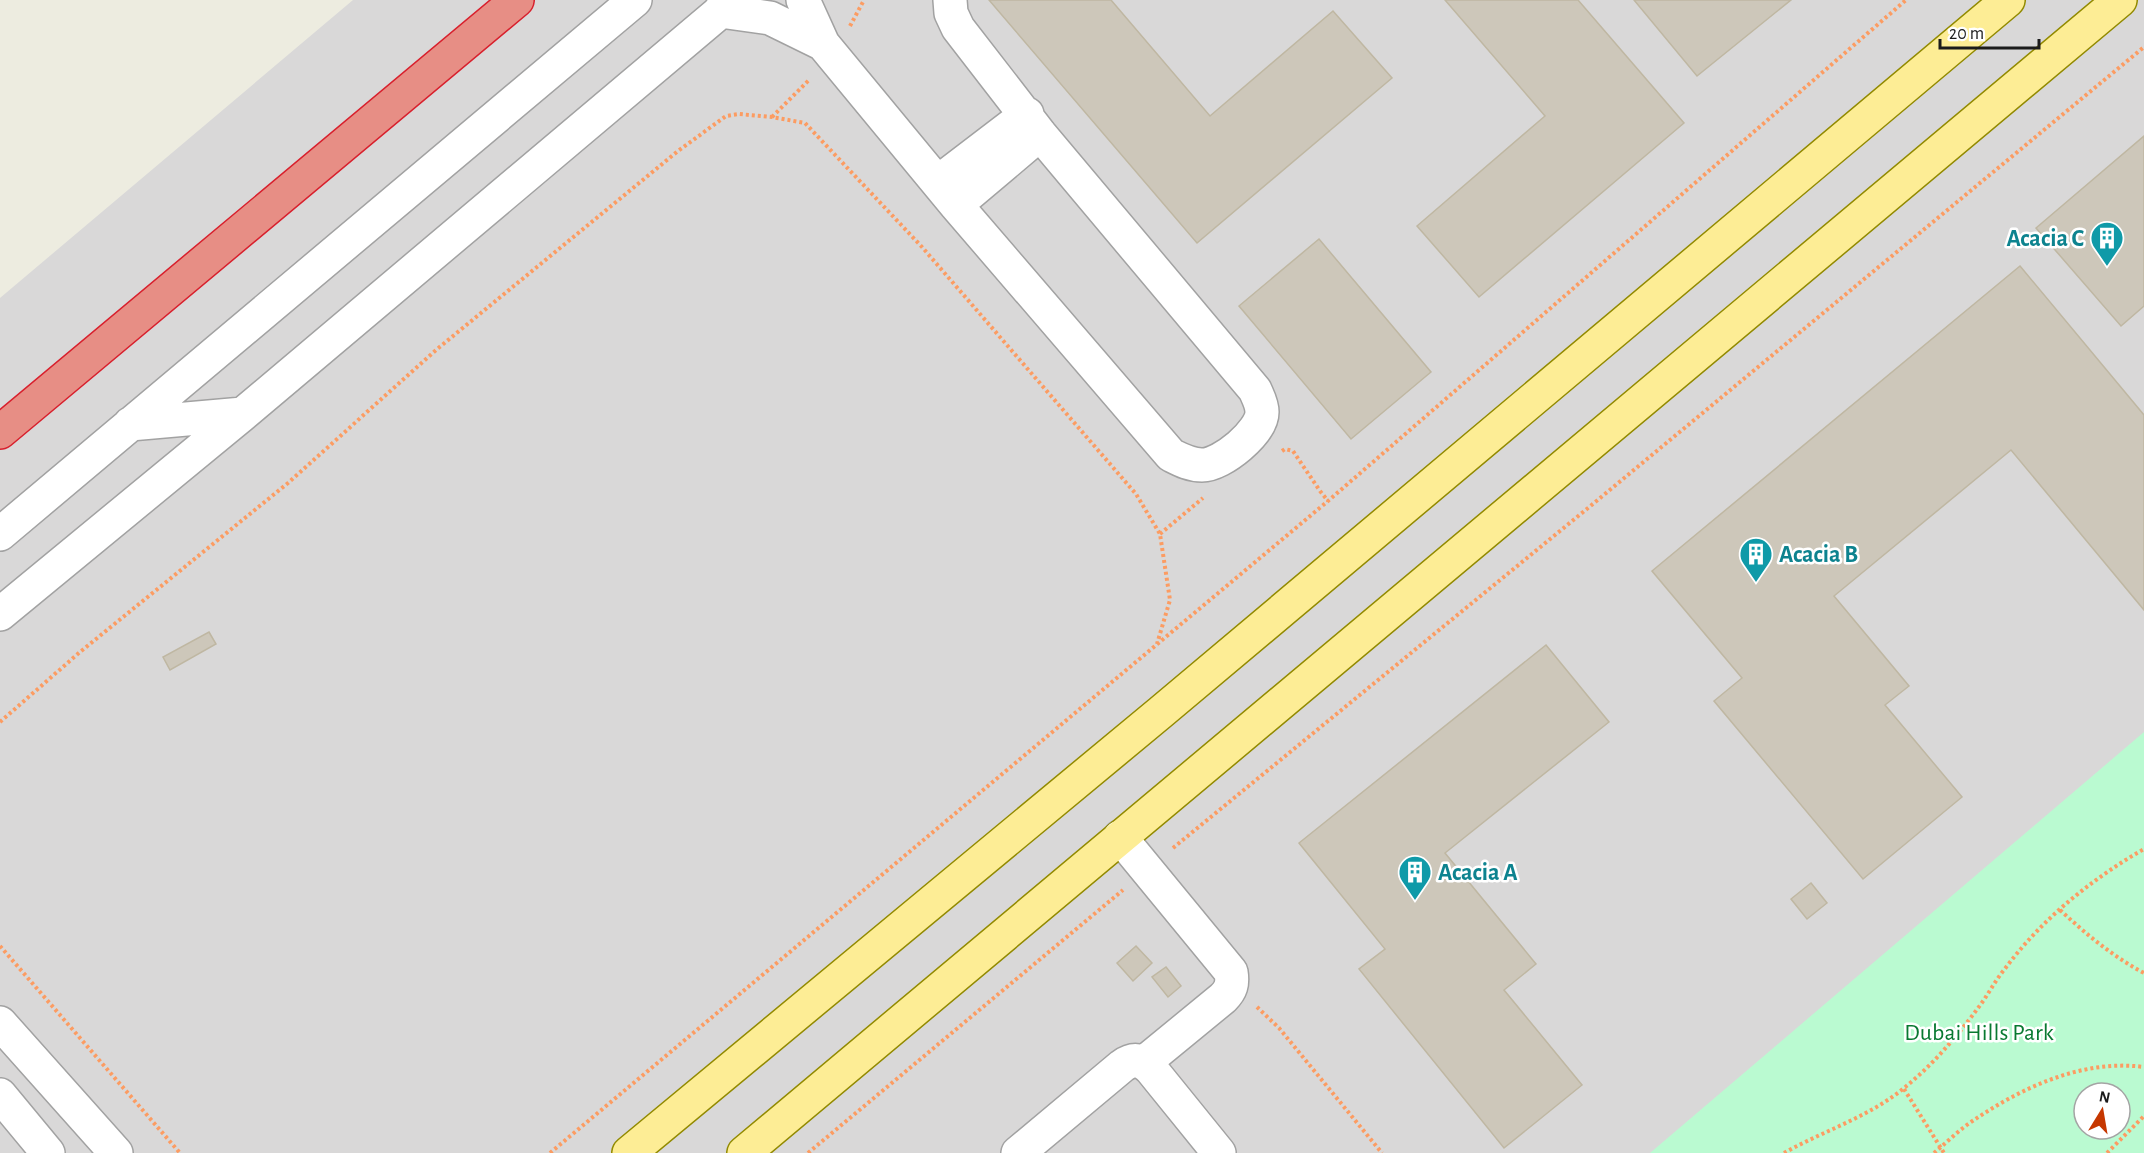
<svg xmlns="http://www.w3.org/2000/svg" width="2144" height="1153" font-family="'Alegreya Sans',sans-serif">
<rect width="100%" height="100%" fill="#edece0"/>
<!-- residential -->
<path fill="#d9d8d8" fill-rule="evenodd" d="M 353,0 L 2144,0 L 2144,1153 L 0,1153 L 0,298 ZM 2084,1093 L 2120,1093 L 2120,1129 L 2084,1129 Z"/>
<!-- park -->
<path fill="#bafad1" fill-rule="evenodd" d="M 2144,732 L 2144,1153 L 1650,1153 ZM 2084,1093 L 2120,1093 L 2120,1129 L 2084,1129 Z"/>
<!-- building -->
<path fill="#cdc7ba" stroke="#bfb7a2" stroke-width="1.5" d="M 989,0 L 1111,0 L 1210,116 L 1333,11 L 1392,78 L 1197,243 Z
M 1445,0 L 1578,0 L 1684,123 L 1479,297 L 1417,226 L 1545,116 Z
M 1634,0 L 1791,0 L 1697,76 Z
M 2144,136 L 2144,306 L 2121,326 L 2036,228 Z
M 1319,239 L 1431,372 L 1351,439 L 1239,306 Z
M 2020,266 L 2144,415 L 2144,610 L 2011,450 L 1834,596 L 1909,686 L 1885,705 L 1962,797 L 1863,879 L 1714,701 L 1742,678 L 1652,571 Z
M 209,632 L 216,644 L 170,670 L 163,657 Z
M 1546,645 L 1609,722 L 1445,853 L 1536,964 L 1504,990 L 1582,1085 L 1504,1148 L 1359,969 L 1385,949 L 1299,843 Z
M 1811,883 L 1827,903 L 1807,919 L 1791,899 Z
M 1136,946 L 1152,963 L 1133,981 L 1117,963 Z
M 1166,967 L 1181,986 L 1168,997 L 1152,977 Z"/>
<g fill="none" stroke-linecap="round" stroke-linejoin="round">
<defs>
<path id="minor" d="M 803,0 L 823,44 L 956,205 L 1171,455 C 1181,460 1190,465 1202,465 C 1222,465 1262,432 1262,412 C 1262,404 1258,397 1255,390 L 1040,134 L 958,28 L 951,13 L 950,0
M 720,11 L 770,18 L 823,44
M 938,182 L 1027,114
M 956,205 L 1040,134
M 130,424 L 243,414
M 0,534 L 635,0
M 0,614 L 243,414 L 734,0
M 1120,837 L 1231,972 C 1233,984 1231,990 1223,998 L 1145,1062
M 0,1023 L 116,1153
M 0,1095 L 48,1153
M 1018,1153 L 1122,1066 C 1133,1058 1141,1059 1151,1069 L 1219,1153"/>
<path id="major" d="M 629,1153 L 1161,712 L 2008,0
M 744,1153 L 2120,0"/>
<path id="highway" d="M 0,432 L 517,0"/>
</defs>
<!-- minor casing -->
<use href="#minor" stroke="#a2a2a2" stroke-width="36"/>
<!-- major casing -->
<use href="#major" stroke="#928a00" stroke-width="36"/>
<!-- highway casing -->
<use href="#highway" stroke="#d8202d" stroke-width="36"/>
<!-- path -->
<path stroke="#fc9c62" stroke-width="4" stroke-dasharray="3 3" stroke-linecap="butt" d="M 850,26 L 864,0
M 772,117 L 810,79
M 1282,451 L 1285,449 L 1293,451 L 1320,491 L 1328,501
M 1160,534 L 1203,498
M 0,722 L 80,652 L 288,483 L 436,350 L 678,151 L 726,116 L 739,114 L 772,117 L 805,123 L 922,247 L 1136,494 L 1160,534 L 1170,600 L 1157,644
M 1173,848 L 1588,508 L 2144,47
M 2060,910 C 2086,934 2112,956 2144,973
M 0,946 L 180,1153
M 1257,1007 L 1279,1028 L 1382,1153
M 1904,1089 L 1944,1153
M 550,1153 L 1328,501 L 1906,0
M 808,1153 L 1123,890
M 1784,1153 C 1823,1131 1869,1117 1904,1088 C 1933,1065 1959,1034 1981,1004 C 1989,993 1995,981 2004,970 C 2041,920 2090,880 2144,849
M 1934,1153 C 1947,1142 1960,1129 1974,1120 C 2023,1087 2083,1059 2144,1067
M 2107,1153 L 2144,1116"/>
<!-- minor -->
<use href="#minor" stroke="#fff" stroke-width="33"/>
<!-- major -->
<use href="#major" stroke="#fded95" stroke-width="33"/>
<!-- highway -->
<use href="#highway" stroke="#e78e85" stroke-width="33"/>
</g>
<!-- icons -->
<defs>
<symbol id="building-pin" viewBox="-11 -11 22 30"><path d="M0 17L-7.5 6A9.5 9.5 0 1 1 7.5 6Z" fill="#0f9aa8" stroke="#fff"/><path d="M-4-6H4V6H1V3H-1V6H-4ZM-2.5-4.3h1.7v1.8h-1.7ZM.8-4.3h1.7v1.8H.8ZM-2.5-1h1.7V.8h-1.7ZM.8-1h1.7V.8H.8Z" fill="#fff"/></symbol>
</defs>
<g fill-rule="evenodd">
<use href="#building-pin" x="2088" y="219" width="38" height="52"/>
<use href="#building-pin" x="1737" y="535" width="38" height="52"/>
<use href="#building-pin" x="1396" y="853" width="38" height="52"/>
</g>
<g text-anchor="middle" stroke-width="5" stroke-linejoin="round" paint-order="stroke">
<!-- culture labels -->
<g font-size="24" font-weight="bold" fill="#0d838f" stroke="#fff" text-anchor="start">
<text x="2084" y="246" text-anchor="end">Acacia C</text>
<text x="1779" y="562">Acacia B</text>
<text x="1438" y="880">Acacia A</text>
</g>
<!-- park labels -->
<g font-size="24" fill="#097931" stroke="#fff">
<text x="1979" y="1040">Dubai Hills Park</text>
</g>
</g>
<!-- north arrow -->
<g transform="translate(2102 1111) rotate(11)"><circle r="28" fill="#ffffff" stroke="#a4a4a4" stroke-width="1.5"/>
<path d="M0-4.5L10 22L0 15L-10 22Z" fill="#c63700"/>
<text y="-9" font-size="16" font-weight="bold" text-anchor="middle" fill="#1b1b1b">N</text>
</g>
<!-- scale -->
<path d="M1940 39v9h99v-9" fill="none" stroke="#1b1b1b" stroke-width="3"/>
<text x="1949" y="39" font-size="18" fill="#1b1b1b" stroke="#ffffff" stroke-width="4.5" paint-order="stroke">20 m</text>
</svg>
